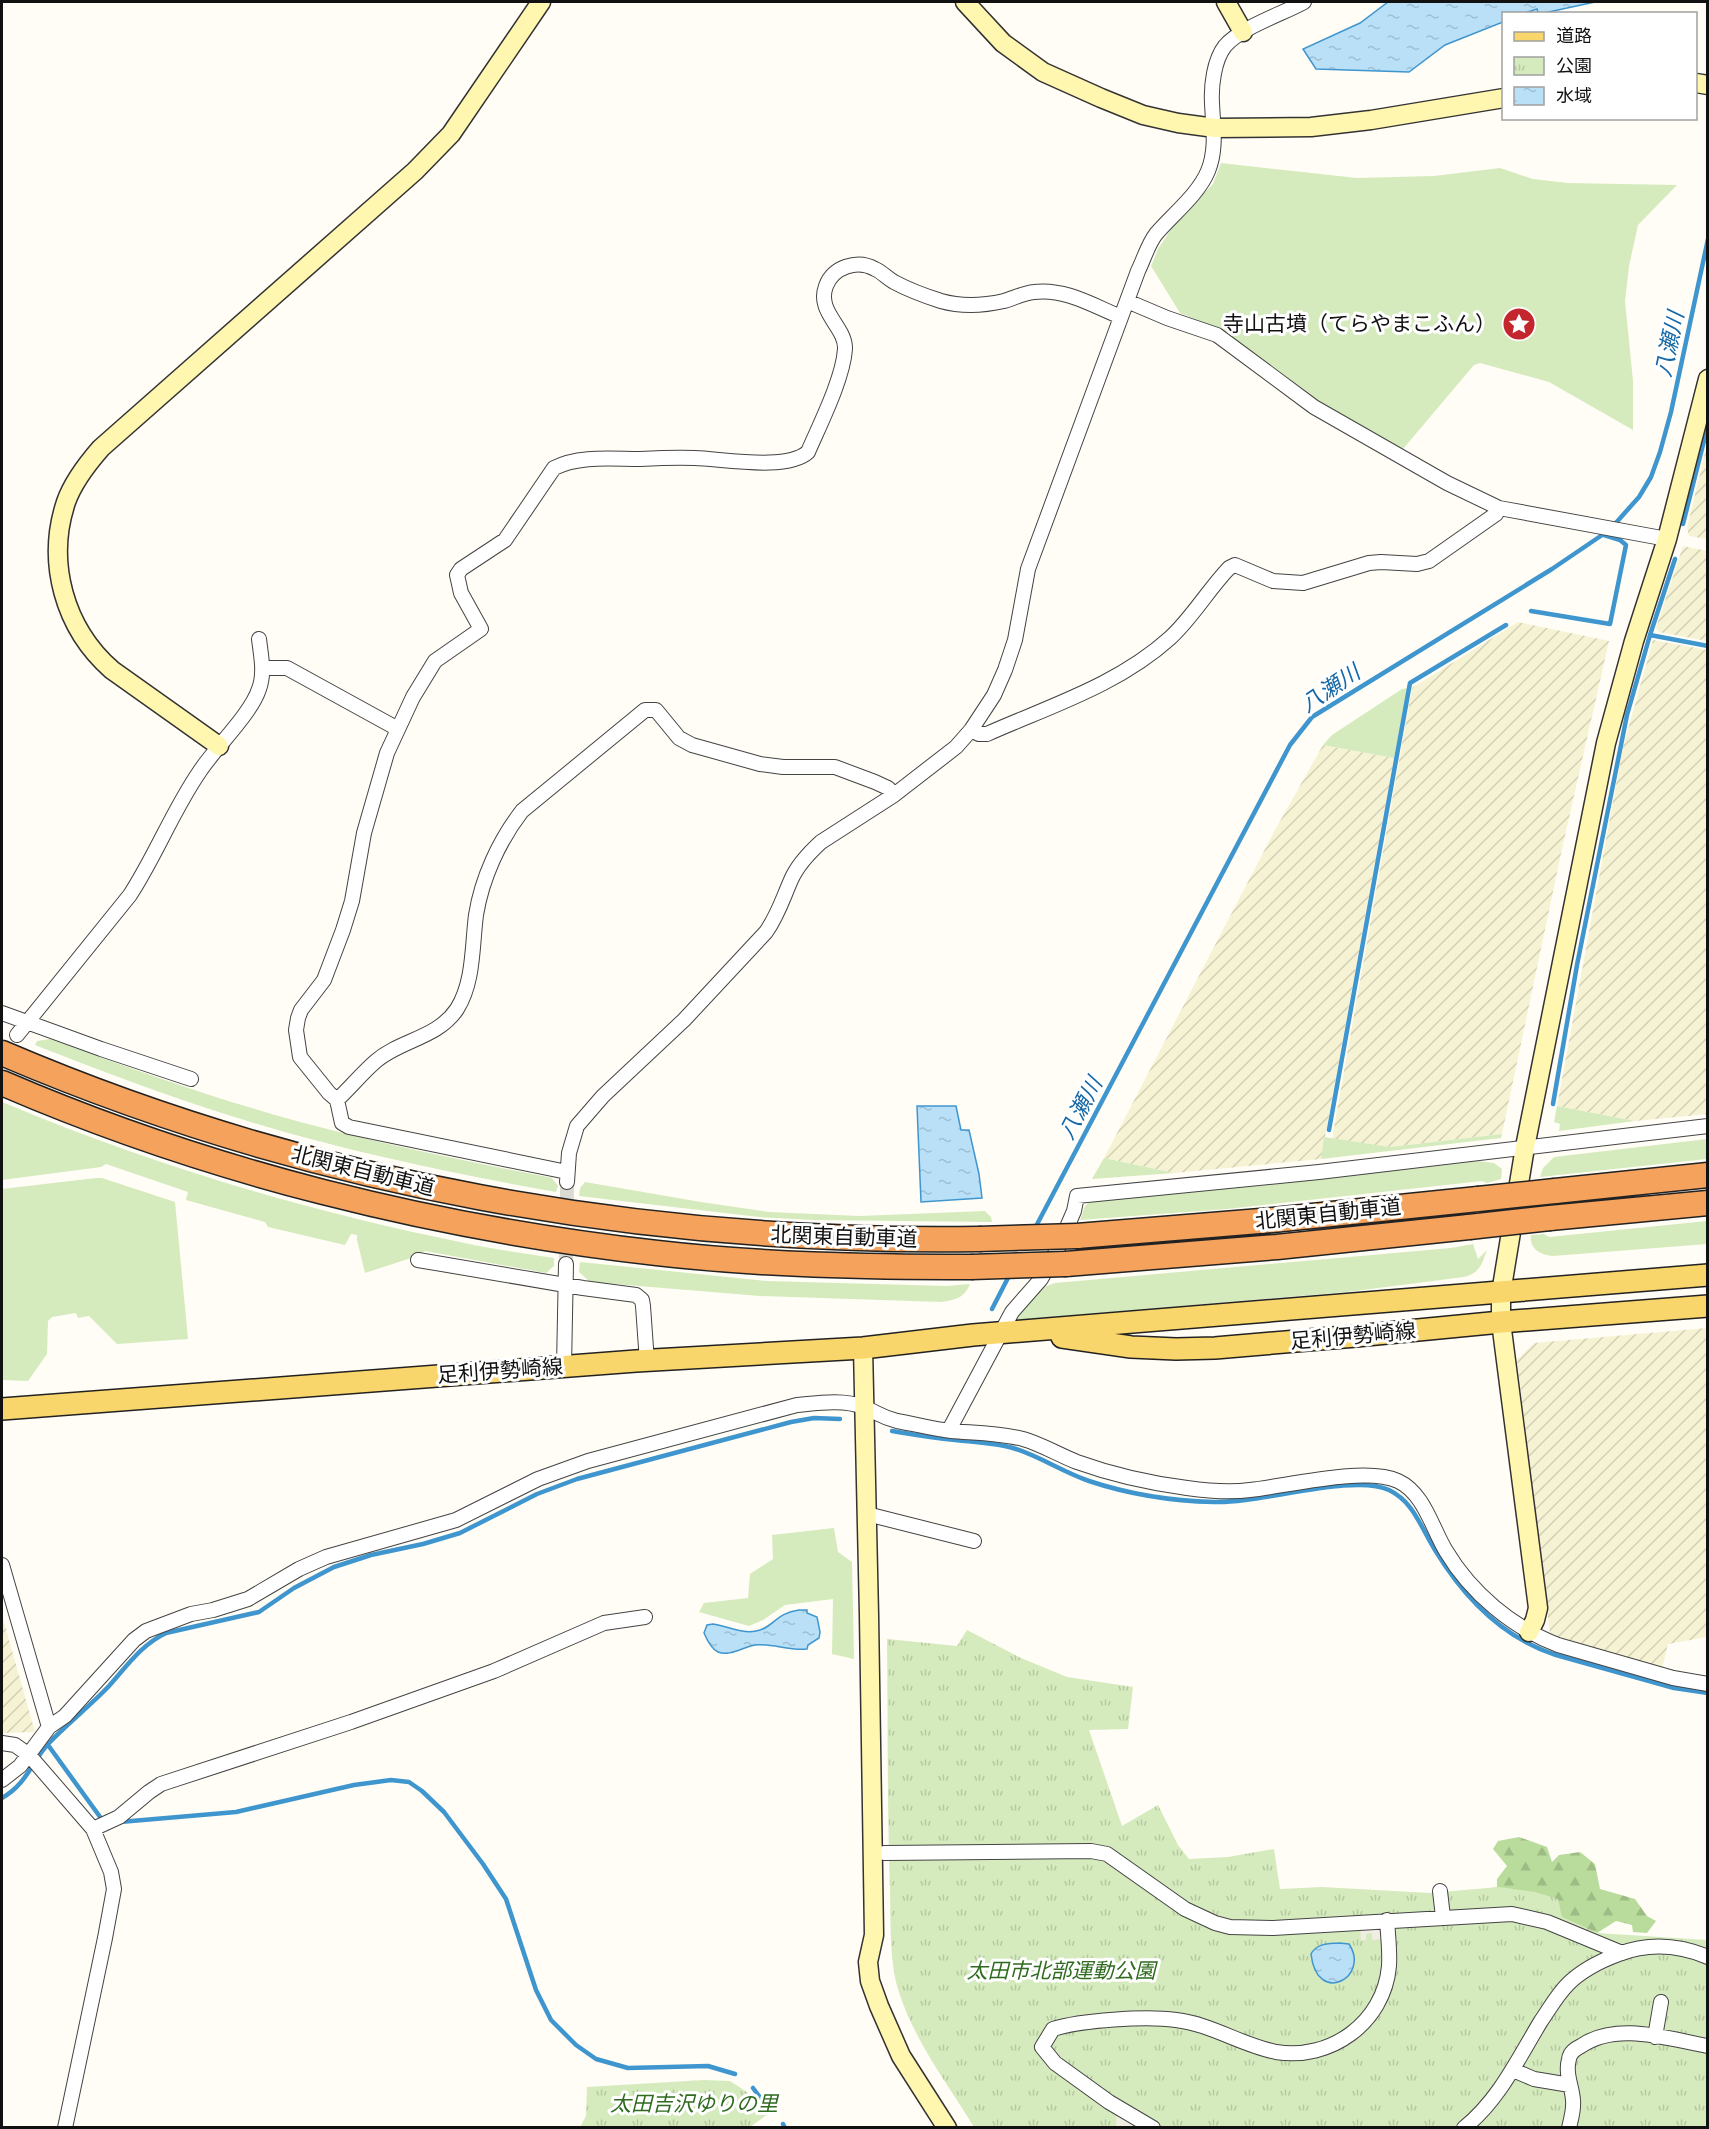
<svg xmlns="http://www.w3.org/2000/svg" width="1709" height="2129" font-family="'Zilla Slab','Noto Sans JP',serif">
<defs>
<pattern id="farmland-furrows" width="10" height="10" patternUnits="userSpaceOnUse" patternTransform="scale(1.5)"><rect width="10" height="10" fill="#f6f3d4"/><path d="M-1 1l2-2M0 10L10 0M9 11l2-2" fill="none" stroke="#d2cfb5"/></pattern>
<pattern id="forest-firs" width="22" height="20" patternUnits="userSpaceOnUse" patternTransform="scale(1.5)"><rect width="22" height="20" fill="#b9dc9c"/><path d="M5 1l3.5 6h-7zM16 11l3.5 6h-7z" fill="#9ebc85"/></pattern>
<pattern id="park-tufts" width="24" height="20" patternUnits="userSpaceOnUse" patternTransform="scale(1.5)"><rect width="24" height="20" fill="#d5ebbd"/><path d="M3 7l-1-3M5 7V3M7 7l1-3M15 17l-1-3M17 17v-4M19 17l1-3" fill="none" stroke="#b6c8a1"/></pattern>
<pattern id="water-ripples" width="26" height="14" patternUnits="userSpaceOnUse" patternTransform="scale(1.5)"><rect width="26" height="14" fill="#b9e0f7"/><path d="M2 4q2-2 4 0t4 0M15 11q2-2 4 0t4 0" fill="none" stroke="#9ebfd3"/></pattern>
</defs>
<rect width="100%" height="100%" fill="#fffdf5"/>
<!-- farmland -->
<path fill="url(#farmland-furrows)" d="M 1707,444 L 1708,539 L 1707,539 L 1689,536 L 1687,528 Z
M 1683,546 L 1707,551 L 1707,641 L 1659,632 L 1656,628 Z
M 1518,622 L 1609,641 L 1562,849 L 1502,1134 L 1390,1147 L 1332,1139 L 1412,688 Z
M 1653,640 L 1707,650 L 1708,1114 L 1635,1121 L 1557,1106 L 1623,747 Z
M 1323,745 L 1394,758 L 1321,1159 L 1174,1173 L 1104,1158 L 1275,830 Z
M 1707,1328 L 1707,1637 L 1668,1644 L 1662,1669 L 1550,1634 L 1517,1360 L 1534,1343 Z
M 2,1615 L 35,1732 L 2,1733 Z"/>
<!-- grass -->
<path fill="#d5ebbd" d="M 1221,163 L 1357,178 L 1434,176 L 1500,168 L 1533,179 L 1568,183 L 1677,185 L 1638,225 L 1629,266 L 1625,301 L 1633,381 L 1633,430 L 1549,382 L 1480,363 L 1474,365 L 1403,449 L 1320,403 L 1217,328 L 1180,313 L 1151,266 L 1158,249 L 1176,222 L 1213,184 Z
M 1408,688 L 1394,758 L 1323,745 L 1332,735 L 1402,689 Z
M 50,1039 C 145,1074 241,1108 339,1132 C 410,1150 481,1164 552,1178 L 558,1186 L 556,1192 C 445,1172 335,1149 228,1115 C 162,1094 98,1070 35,1045 L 37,1041 Z
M 2,1102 C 149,1164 303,1210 460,1242 C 491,1249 523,1253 554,1258 L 554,1266 L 546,1273 L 425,1251 L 414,1257 L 365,1273 L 357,1240 L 357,1235 L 351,1234 L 345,1245 L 268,1227 L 265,1222 L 186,1200 L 188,1192 L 106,1164 L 101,1167 L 2,1180 Z
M 1557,1106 L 1635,1121 L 1559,1131 L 1560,1124 L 1554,1122 Z
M 1502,1134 L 1501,1138 L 1321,1159 L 1324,1137 L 1390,1147 Z
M 1707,1139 L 1707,1159 L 1540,1177 L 1543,1168 L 1554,1157 Z
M 1104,1158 L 1174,1173 L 1092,1179 Z
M 1477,1161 L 1494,1163 L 1502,1169 L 1501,1179 L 1487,1183 L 1482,1181 L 1227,1209 L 1080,1220 L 1085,1206 L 1091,1201 L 1278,1184 Z
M 96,1178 L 102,1178 L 175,1202 L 188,1339 L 117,1344 L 89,1316 L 78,1318 L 76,1313 L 52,1317 L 48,1321 L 47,1354 L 28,1381 L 2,1380 L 2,1189 Z
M 585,1182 L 701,1202 L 769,1212 L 859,1216 L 985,1211 L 991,1217 L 992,1222 L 813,1220 L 759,1217 L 579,1196 L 580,1188 Z
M 1707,1221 L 1707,1244 L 1553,1256 C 1541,1255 1529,1249 1531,1235 L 1544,1234 L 1549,1237 Z
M 1473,1244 L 1478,1259 L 1487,1250 C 1482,1264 1480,1273 1464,1277 L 1347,1292 L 1016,1320 L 1017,1315 L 1044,1287 L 1055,1283 L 1451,1248 Z
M 580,1262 L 767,1281 L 947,1286 L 970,1284 C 964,1298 956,1300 941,1302 L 760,1296 L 590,1282 L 579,1272 Z
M 834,1528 L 838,1552 L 852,1562 L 854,1659 L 832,1654 L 833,1599 L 785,1605 L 763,1620 L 749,1626 L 699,1612 L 704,1603 L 748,1598 L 750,1574 L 773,1559 L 772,1535 Z"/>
<!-- forest -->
<path fill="url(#forest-firs)" d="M 1519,1837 L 1547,1847 L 1552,1862 L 1559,1855 L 1580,1852 L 1595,1864 L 1600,1889 L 1635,1899 L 1647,1916 L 1656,1921 L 1647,1933 L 1633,1932 L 1632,1925 L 1616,1921 L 1589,1938 L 1441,1899 L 1497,1887 L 1497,1879 L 1507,1866 L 1493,1849 L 1498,1841 Z"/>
<!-- park -->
<path fill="url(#park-tufts)" d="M 967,1630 L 1021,1658 L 1067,1677 L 1133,1687 L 1128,1729 L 1089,1730 L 1122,1826 L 1158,1805 L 1178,1845 L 1189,1859 L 1228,1857 L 1274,1849 L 1280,1889 L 1322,1887 L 1430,1893 L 1499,1887 L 1535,1892 L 1558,1899 L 1562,1917 L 1598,1933 L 1707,1940 L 1707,2127 L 974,2127 C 947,2083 913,2039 898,1989 C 889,1959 891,1920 890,1889 C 887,1806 888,1723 887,1639 L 957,1646 Z
M 704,2080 L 730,2081 L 759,2100 L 768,2114 L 750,2127 L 580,2127 L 586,2116 L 587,2087 Z"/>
<!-- plaza -->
<path fill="#f1ede2" d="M 1387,1920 L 1382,1939 L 1372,1940 L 1372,1933 L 1366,1934 L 1366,1940 L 1361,1941 L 1360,1922 Z
M 1117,2107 L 1142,2127 L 1116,2128 Z"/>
<!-- water -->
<path fill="url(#water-ripples)" stroke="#3f96cf" stroke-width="1.5" d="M 1388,2 L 1595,2 L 1544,13 L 1538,13 L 1537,9 L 1525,13 L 1504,14 L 1503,22 L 1445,45 L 1409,72 L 1316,69 L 1303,49 L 1360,23 Z
M 917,1106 L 956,1106 L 961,1130 L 969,1130 L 979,1174 L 982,1198 L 921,1202 Z
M 799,1610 L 807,1610 L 807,1613 L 817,1617 L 820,1632 L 819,1638 L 808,1645 L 807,1649 C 789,1651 772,1643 755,1645 C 743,1647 729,1657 718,1652 C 711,1649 707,1640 704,1633 L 707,1625 L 713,1624 C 727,1626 742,1634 756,1631 C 774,1628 775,1613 799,1610 Z
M 1339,1943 L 1349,1944 C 1371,1977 1317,2007 1311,1954 C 1317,1943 1328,1944 1339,1943 Z"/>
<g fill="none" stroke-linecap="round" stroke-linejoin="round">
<!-- stream -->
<path stroke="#3f96cf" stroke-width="4.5" d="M 1683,524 L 1708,425
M 1614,525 L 1639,497 L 1651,477 L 1660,452 L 1671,412 L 1708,239
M 1531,611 L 1610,624 L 1626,545 L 1620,540 L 1604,535
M 1650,635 L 1708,646
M 1553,1104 L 1577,965 L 1627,715 L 1650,635 L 1675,559
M 1329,1130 L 1410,683 L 1506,625
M 1034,1230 L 1290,745 L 1312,717 L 1552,569 L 1608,531
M 992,1309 L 1010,1274
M 892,1431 C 910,1434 928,1437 946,1439 C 969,1442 991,1442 1013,1448 C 1039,1456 1063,1472 1089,1481 C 1128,1494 1172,1501 1214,1502 C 1259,1504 1354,1473 1389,1490 C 1414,1502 1421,1528 1435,1550 C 1463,1596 1503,1638 1556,1655 L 1674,1688 L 1708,1693
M 48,1745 L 103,1821
M 2,1798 C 28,1783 31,1762 49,1743 C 68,1723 90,1706 109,1686 C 127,1666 141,1645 166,1633 L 259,1612 L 294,1588 L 334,1567 L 371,1555 L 423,1544 L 460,1533 L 537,1494 L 577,1479 L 791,1422 L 814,1418 L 840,1419
M 120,1822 L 236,1812 L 354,1785 L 391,1780 L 409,1782 L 422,1791 L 444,1812 L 483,1864 L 506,1899 L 536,1990 L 551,2020 L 576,2045 L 596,2059 L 628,2068 L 708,2066 L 735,2074
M 753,2088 L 771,2112
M 783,2124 L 785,2128"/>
<!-- street-tunnel -->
<path stroke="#dbdad3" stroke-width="14" stroke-dasharray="14 7" stroke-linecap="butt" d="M 566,1264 L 567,1182"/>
<defs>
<path id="street" d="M 1127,301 L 1167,318 L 1217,335 L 1314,407 L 1447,483 L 1499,508 L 1667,539
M 263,668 L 287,668 L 398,729
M 971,730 L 979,734 L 987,734 C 1050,706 1118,685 1170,638 C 1192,618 1208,590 1229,568 L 1235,565 L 1273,581 L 1303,583 L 1369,563 L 1381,562 L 1417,564 L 1429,561 L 1496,514 L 1499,508
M 2,1013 L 101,1049 L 191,1079
M 17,1035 L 130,895 C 156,855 173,810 200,771 C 215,748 251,714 259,689 C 265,673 261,656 259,639
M 337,1100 C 351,1087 362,1073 376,1061 C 400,1040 438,1038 457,1009 C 474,982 472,946 476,915 C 482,878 499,841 522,811 L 645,710 L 656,710 L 679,738 L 692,745 L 760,764 L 783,767 L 835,767 L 875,782 L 888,788 L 894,795
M 567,1172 L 349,1127 L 342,1123 L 337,1100 L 329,1093 L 300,1057 L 296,1030 L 298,1018 L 301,1010 L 324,980 L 343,930 L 352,901 L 364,833 L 387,753 L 413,697 L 435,661 L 481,629 L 461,593 L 457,575 L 461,569 L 505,540 L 554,468 C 579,455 613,459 640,459 C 658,458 677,457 695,458 C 724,459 787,471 808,452 C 820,424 843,379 845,349 C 846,327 816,312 826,286 C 833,267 857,259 875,269 C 882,272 887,278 894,282 C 909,290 925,296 941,301 C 962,307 982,306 1004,301 C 1014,298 1024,293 1034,292 C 1065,288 1094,306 1121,317
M 567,1182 L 569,1153 L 577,1126 L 603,1096 L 684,1020 L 766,932 C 778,915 783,898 791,880 C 797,866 810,852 821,842 L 894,795 L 956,747 L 971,730 L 994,695 L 1005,670 L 1015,640 L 1028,569 L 1138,271 C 1144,259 1148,244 1156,234 C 1172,215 1198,195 1208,171 C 1217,149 1213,126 1212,103 C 1211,86 1214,60 1225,46 C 1240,28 1282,14 1304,2
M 418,1260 L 583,1288 L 636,1295 L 642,1300 L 643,1306 L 647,1362
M 564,1367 L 566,1264
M 949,1430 L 1012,1312 L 1041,1279 L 1058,1248 L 1074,1211 L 1077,1196 L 1319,1172 L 1708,1126
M 867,1514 L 974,1541
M 2,1565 L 49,1727
M 2,1743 L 15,1745 L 29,1755 L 93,1829 L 111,1872 L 114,1889 L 105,1938 L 65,2128
M 2,1780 L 20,1766 L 49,1727 L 65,1716 L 134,1640 L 146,1631 L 191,1614 L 213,1610 L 248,1599 L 299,1569 L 326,1557 L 456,1520 L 538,1479 L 588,1461 L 797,1405 C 818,1403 843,1399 864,1407 C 878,1413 881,1417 897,1421 C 915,1424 933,1429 951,1431 C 975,1433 999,1433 1023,1439 C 1041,1444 1059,1455 1077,1462 C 1113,1475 1149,1483 1187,1488 C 1208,1491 1229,1493 1250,1490 C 1287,1486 1366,1466 1398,1481 C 1424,1493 1432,1528 1446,1551 C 1471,1593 1513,1628 1558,1645 L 1673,1678 L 1708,1684
M 93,1829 L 119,1817 L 149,1792 L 161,1784 L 351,1722 L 494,1671 L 604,1623 L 645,1617
M 884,1853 L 1091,1851 L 1107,1854 L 1185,1909 L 1215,1923 L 1230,1927 L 1273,1928 L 1512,1914 L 1547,1922 L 1622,1953
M 1440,1891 L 1443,1917
M 1655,2037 L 1661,2002
M 1513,2070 L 1534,2079 L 1570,2085
M 1153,2128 L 1109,2102 L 1055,2063 L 1042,2047 L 1053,2029 C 1081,2020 1146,2016 1176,2020 C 1211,2024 1241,2045 1276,2052 C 1330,2061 1384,2023 1389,1966 C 1390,1952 1388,1935 1387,1920
M 1464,2128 C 1499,2100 1518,2059 1541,2021 C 1550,2008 1557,1995 1568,1984 C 1582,1970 1600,1961 1619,1954 C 1648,1943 1679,1945 1708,1957
M 1569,2128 C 1571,2119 1574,2110 1573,2100 C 1572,2086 1565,2074 1569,2059 C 1570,2052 1575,2049 1581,2046 C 1617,2021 1668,2039 1708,2046"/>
<path id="secondary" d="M 965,2 L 1003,43 L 1043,72 L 1101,98 L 1143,115 L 1178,123 L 1215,128 L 1311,127 L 1371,120 L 1504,98
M 1226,2 L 1243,32
M 1696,83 L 1708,85
M 219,746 L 112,670 C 64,628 46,562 66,502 C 73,482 87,464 101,448 L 415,171 L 451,134 L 541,2
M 863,1348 L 869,1615 L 874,1935 L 868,1962 L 870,1981 L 879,2006 L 901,2056 L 947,2128
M 1529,1632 L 1535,1620 L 1538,1608 L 1501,1322 L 1501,1293 L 1525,1147 L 1606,743 L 1634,641 L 1667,539 L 1708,379"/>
<path id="primary" d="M 1062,1337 L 1131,1347 L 1176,1349 L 1215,1348 L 1356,1336 L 1501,1322 L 1708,1306
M 2,1409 L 636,1361 L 863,1348 L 973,1335 L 1708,1275"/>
<path id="highway" d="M 2,1053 C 310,1185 644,1244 979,1239
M 2,1083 C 208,1172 434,1228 657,1253 C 761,1265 866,1267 971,1267
M 1555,1191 L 1708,1175
M 1550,1218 L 1708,1203
M 1077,1236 L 1273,1220 L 1478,1199
M 1066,1264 L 1277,1247 L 1469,1227"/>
</defs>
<!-- street casing -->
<use href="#street" stroke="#444" stroke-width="16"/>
<!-- secondary casing -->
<use href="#secondary" stroke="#333" stroke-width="21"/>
<!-- primary casing -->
<use href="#primary" stroke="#222" stroke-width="24"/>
<!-- highway casing -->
<use href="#highway" stroke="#222" stroke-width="27"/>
<!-- street -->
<use href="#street" stroke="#fff" stroke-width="14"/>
<!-- secondary -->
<use href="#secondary" stroke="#fff6b0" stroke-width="18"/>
<!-- primary -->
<use href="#primary" stroke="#f9d66b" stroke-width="21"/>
<!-- highway -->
<use href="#highway" stroke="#f5a25d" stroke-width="24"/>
<defs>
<path id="highway-bridge" d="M 1478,1199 L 1555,1191
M 1469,1227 L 1550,1218
M 979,1239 L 1077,1236
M 971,1267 L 1066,1264"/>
</defs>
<!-- highway-bridge casing -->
<use href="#highway-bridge" stroke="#222" stroke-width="27" stroke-linecap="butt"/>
<!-- highway-bridge -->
<use href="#highway-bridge" stroke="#f5a25d" stroke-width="24"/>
</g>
<!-- icons -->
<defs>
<symbol id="sight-disc" viewBox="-11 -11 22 22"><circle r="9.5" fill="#c4262e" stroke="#fff"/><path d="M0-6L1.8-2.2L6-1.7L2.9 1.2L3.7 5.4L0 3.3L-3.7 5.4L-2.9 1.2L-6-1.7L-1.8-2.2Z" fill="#fff"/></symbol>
</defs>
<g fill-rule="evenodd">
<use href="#sight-disc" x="1500" y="305" width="38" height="38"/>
</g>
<g text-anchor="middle" stroke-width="6" stroke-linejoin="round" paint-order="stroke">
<!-- poi labels -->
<g font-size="21" fill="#111" stroke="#fff" text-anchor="end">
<text x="1496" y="331">寺山古墳（てらやまこふん）</text>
</g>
<!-- street labels -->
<g font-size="21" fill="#111" stroke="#fff">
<text transform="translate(363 1171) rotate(14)" y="7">北関東自動車道</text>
<text transform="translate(1328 1214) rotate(-6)" y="7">北関東自動車道</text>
<text transform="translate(844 1237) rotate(2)" y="7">北関東自動車道</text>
<text transform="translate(1353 1336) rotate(-5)" y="7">足利伊勢崎線</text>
<text transform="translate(500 1371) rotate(-4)" y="7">足利伊勢崎線</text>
</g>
<!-- park labels -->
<g font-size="21" font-style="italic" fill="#2f6b1f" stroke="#fff">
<text x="1061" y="1978">太田市北部運動公園</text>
<text x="694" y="2111">太田吉沢ゆりの里</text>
</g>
<!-- water labels -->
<g font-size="22" font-style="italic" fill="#1768a6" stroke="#fff">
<text transform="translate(1669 344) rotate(-78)" y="8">八瀬川</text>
<text transform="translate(1330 688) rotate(-34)" y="8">八瀬川</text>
<text transform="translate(1080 1108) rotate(-62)" y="8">八瀬川</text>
</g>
</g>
<!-- border -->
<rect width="1709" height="2129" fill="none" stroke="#111111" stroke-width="6"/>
<!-- legend -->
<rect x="1502" y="12" width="195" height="108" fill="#ffffff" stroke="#a0a0a0" stroke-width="1.5"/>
<rect x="1514" y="32" width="30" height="9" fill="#f9d66b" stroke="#a0a0a0" stroke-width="1.5"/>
<text x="1556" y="42" font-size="18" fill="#111111">道路</text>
<rect x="1514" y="57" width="30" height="18" fill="url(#park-tufts)" stroke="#a0a0a0" stroke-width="1.5"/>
<text x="1556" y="72" font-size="18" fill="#111111">公園</text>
<rect x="1514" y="87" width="30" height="18" fill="url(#water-ripples)" stroke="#a0a0a0" stroke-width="1.5"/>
<text x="1556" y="102" font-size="18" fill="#111111">水域</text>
</svg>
